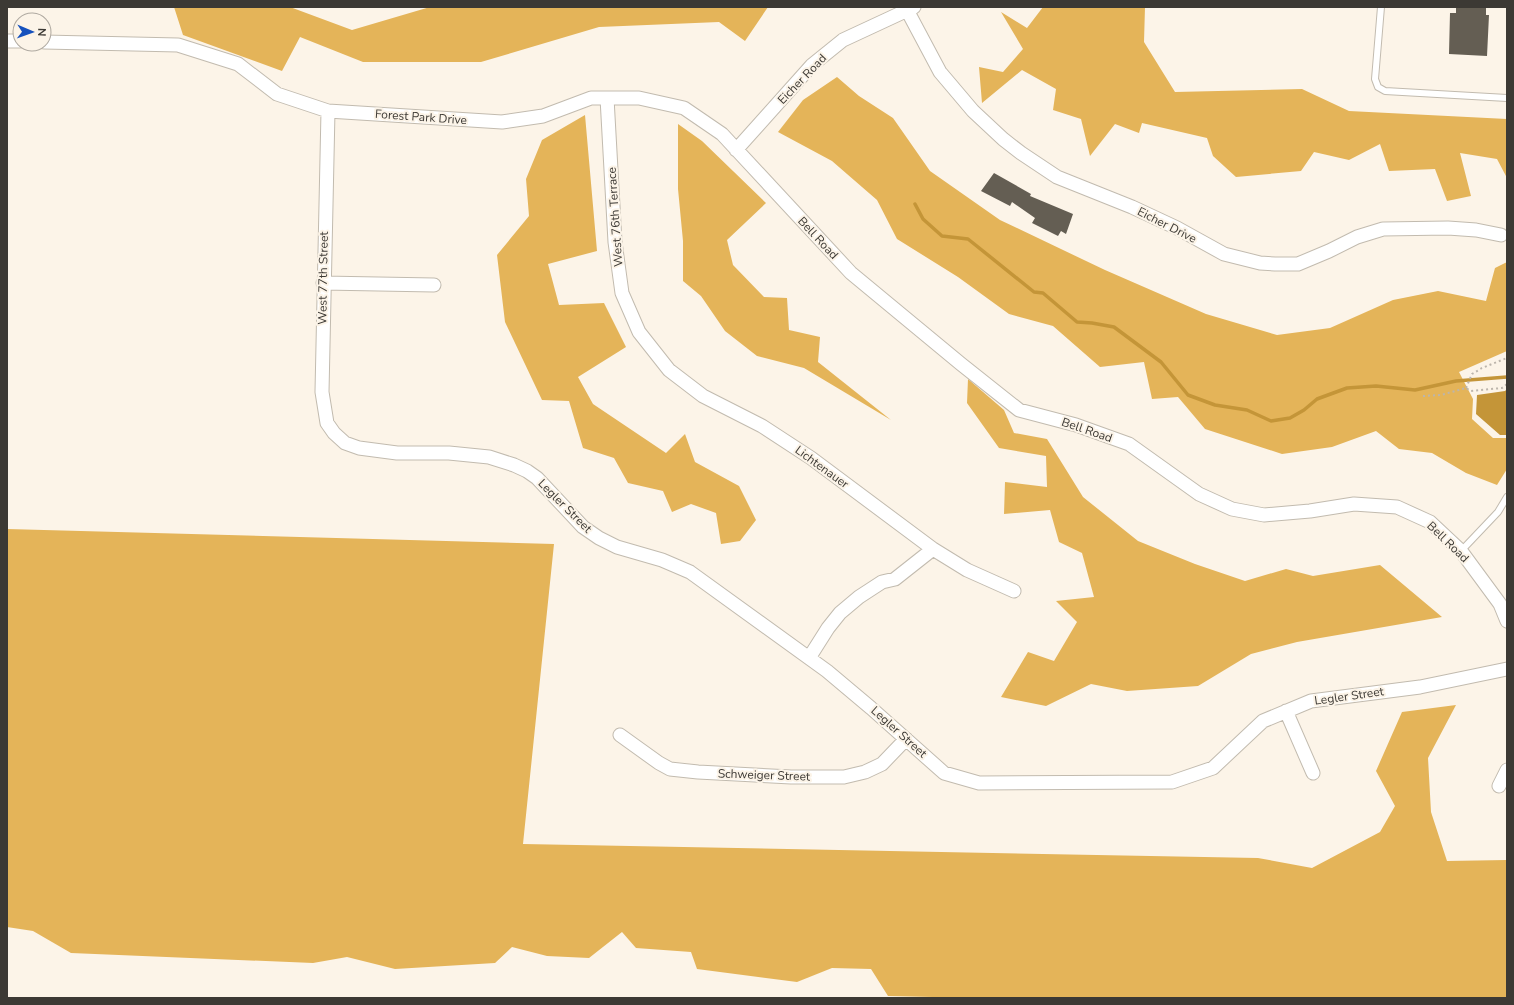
<svg xmlns="http://www.w3.org/2000/svg" width="1514" height="1005" font-family="'Nunito Sans',sans-serif">
<rect width="100%" height="100%" fill="#fcf4e8"/>
<!-- forest -->
<path fill="#e4b459" d="M 174,7 L 290,7 L 352,30 L 430,7 L 768,7 L 745,41 L 719,22 L 599,27 L 481,62 L 363,62 L 300,37 L 282,71 L 183,35 Z
M 1043,7 L 1145,7 L 1144,42 L 1175,92 L 1302,89 L 1349,111 L 1507,119 L 1507,178 L 1497,159 L 1460,153 L 1471,196 L 1447,201 L 1435,169 L 1389,171 L 1380,144 L 1349,160 L 1314,152 L 1301,171 L 1236,177 L 1213,156 L 1207,138 L 1142,123 L 1139,133 L 1115,124 L 1090,156 L 1081,119 L 1053,110 L 1056,89 L 1022,70 L 982,103 L 979,67 L 1003,72 L 1023,49 L 1001,12 L 1027,28 Z
M 837,77 L 859,96 L 893,118 L 930,171 L 1000,220 L 1105,270 L 1206,314 L 1277,335 L 1330,328 L 1393,300 L 1438,291 L 1486,301 L 1495,268 L 1507,262 L 1507,351 L 1459,372 L 1473,399 L 1472,419 L 1493,438 L 1507,438 L 1507,469 L 1497,485 L 1466,473 L 1432,453 L 1399,449 L 1376,431 L 1332,447 L 1282,454 L 1205,429 L 1178,397 L 1152,399 L 1144,362 L 1100,367 L 1053,326 L 1009,314 L 958,277 L 897,239 L 877,200 L 832,161 L 778,132 L 803,100 Z
M 585,115 L 597,251 L 548,264 L 559,305 L 604,303 L 626,347 L 578,377 L 593,404 L 666,453 L 685,434 L 695,462 L 739,486 L 756,520 L 740,541 L 721,544 L 716,513 L 691,504 L 672,512 L 663,491 L 628,483 L 614,458 L 583,448 L 569,401 L 542,400 L 505,322 L 497,255 L 529,216 L 526,179 L 542,140 Z
M 678,124 L 702,141 L 766,203 L 727,240 L 733,265 L 764,297 L 787,298 L 789,330 L 820,337 L 818,362 L 891,420 L 804,368 L 757,356 L 725,331 L 701,296 L 683,281 L 683,241 L 678,189 Z
M 968,379 L 1004,410 L 1014,433 L 1047,439 L 1083,497 L 1138,541 L 1195,564 L 1245,581 L 1286,569 L 1313,576 L 1380,565 L 1442,617 L 1297,642 L 1251,654 L 1198,686 L 1127,691 L 1091,684 L 1046,706 L 1001,697 L 1028,652 L 1054,661 L 1077,622 L 1056,601 L 1094,597 L 1082,553 L 1059,542 L 1050,510 L 1004,514 L 1005,482 L 1047,487 L 1046,456 L 999,448 L 967,403 Z
M 7,529 L 554,544 L 523,844 L 1258,858 L 1312,868 L 1380,832 L 1395,806 L 1376,771 L 1402,712 L 1456,705 L 1428,758 L 1431,812 L 1447,861 L 1507,860 L 1507,998 L 977,998 L 888,996 L 871,969 L 832,968 L 797,982 L 697,969 L 691,952 L 636,948 L 622,932 L 589,958 L 547,956 L 512,947 L 495,963 L 395,969 L 347,957 L 313,963 L 71,953 L 33,931 L 7,927 Z"/>
<!-- water -->
<path fill="#c49538" d="M 1507,389 L 1507,435 L 1500,435 L 1476,414 L 1477,395 L 1505,391 Z"/>
<g fill="none" stroke-linecap="round" stroke-linejoin="round">
<!-- stream -->
<path stroke="#c49538" stroke-width="3.5" d="M 915,204 L 923,219 L 942,236 L 968,239 L 1034,292 L 1043,293 L 1077,322 L 1092,323 L 1114,327 L 1161,362 L 1188,395 L 1215,405 L 1247,410 L 1271,421 L 1290,418 L 1304,410 L 1317,399 L 1347,388 L 1376,386 L 1415,390 L 1456,381 L 1507,377"/>
</g>
<!-- building -->
<path fill="#645e53" d="M 1456,7 L 1486,7 L 1486,15 L 1489,15 L 1487,56 L 1449,54 L 1450,13 L 1456,13 Z
M 994,173 L 1031,194 L 1030,196 L 1073,214 L 1066,234 L 1061,231 L 1058,236 L 1032,223 L 1035,218 L 1012,202 L 1010,206 L 981,191 Z"/>
<g fill="none" stroke-linecap="round" stroke-linejoin="round">
<defs>
<path id="service" d="M 1381,7 L 1375,79 L 1378,87 L 1385,91 L 1507,98
M 1461,551 L 1498,512 L 1507,497"/>
<path id="minor" d="M 907,10 L 940,72 L 973,111 L 1003,139 L 1021,153 L 1057,177 L 1132,207 L 1177,228 L 1224,254 L 1260,263 L 1275,264 L 1298,264 L 1329,251 L 1357,237 L 1383,229 L 1448,228 L 1476,230 L 1501,235
M 7,41 L 20,41
M 44,42 L 178,45 L 238,64 L 277,94 L 328,111 L 502,122 L 543,116 L 591,98 L 639,98 L 684,108 L 722,134 L 851,273 L 961,364 L 1019,410 L 1076,425 L 1129,444 L 1199,494 L 1232,509 L 1264,515 L 1310,511 L 1354,504 L 1397,507 L 1430,522 L 1461,551 L 1500,604 L 1507,621
M 607,98 L 615,242 L 622,293 L 639,332 L 669,370 L 703,396 L 762,426 L 811,458 L 933,549 L 967,570 L 1014,591
M 328,111 L 322,392 L 327,423 L 334,433 L 345,443 L 359,448 L 397,453 L 449,453 L 489,457 L 514,465 L 527,471 L 537,478 L 583,527 L 599,538 L 617,547 L 662,560 L 690,572 L 827,671 L 871,708 L 944,773 L 979,783 L 1172,782 L 1213,768 L 1263,721 L 1311,701 L 1420,687 L 1507,669
M 736,150 L 812,65 L 843,40 L 914,7
M 323,283 L 434,285
M 809,658 L 828,628 L 840,613 L 859,597 L 882,582 L 895,579 L 933,549
M 1286,711 L 1313,773
M 620,735 L 659,763 L 670,769 L 698,772 L 791,777 L 844,777 L 865,772 L 882,764 L 906,739
M 1499,786 L 1507,770"/>
</defs>
<!-- service casing -->
<use href="#service" stroke="#c2bbaf" stroke-width="8"/>
<!-- minor casing -->
<use href="#minor" stroke="#c2bbaf" stroke-width="15"/>
<!-- path -->
<path stroke="#bcb5ac" stroke-width="2" stroke-dasharray="2 3" stroke-linecap="butt" d="M 1466,388 L 1472,374 L 1482,368 L 1507,358
M 1423,396 L 1441,395 L 1466,388 L 1471,391 L 1502,388 L 1507,384"/>
<!-- service -->
<use href="#service" stroke="#fff" stroke-width="6"/>
<!-- minor -->
<use href="#minor" stroke="#fff" stroke-width="13"/>
</g>
<g text-anchor="middle" stroke-width="4" stroke-linejoin="round" paint-order="stroke">
<!-- street labels -->
<g font-size="12" fill="#3c3934" stroke="#fcf4e8">
<text transform="translate(802 79) rotate(-46)" y="4">Eicher Road</text>
<text transform="translate(421 117) rotate(4)" y="4">Forest Park Drive</text>
<text transform="translate(615 217) rotate(-94)" y="4">West 76th Terrace</text>
<text transform="translate(1167 225) rotate(27)" y="4">Eicher Drive</text>
<text transform="translate(818 238) rotate(47)" y="4">Bell Road</text>
<text transform="translate(323 278) rotate(-89)" y="4">West 77th Street</text>
<text transform="translate(1087 430) rotate(19)" y="4">Bell Road</text>
<text transform="translate(822 467) rotate(36)" y="4">Lichtenauer</text>
<text transform="translate(565 506) rotate(45)" y="4">Legler Street</text>
<text transform="translate(1448 542) rotate(44)" y="4">Bell Road</text>
<text transform="translate(1349 696) rotate(-8)" y="4">Legler Street</text>
<text transform="translate(899 732) rotate(42)" y="4">Legler Street</text>
<text transform="translate(764 775) rotate(2)" y="4">Schweiger Street</text>
</g>
</g>
<!-- border -->
<rect width="1514" height="1005" fill="none" stroke="#3c3934" stroke-width="16"/>
<!-- north arrow -->
<g transform="translate(32 32) rotate(92)"><circle r="19" fill="#fcf4e8" stroke="#afa9a0"/>
<path d="M0-3L7 15L0 10L-7 15Z" fill="#1651bd"/>
<text y="-6" font-size="11" font-weight="bold" text-anchor="middle" fill="#3c3934">N</text>
</g>
</svg>
